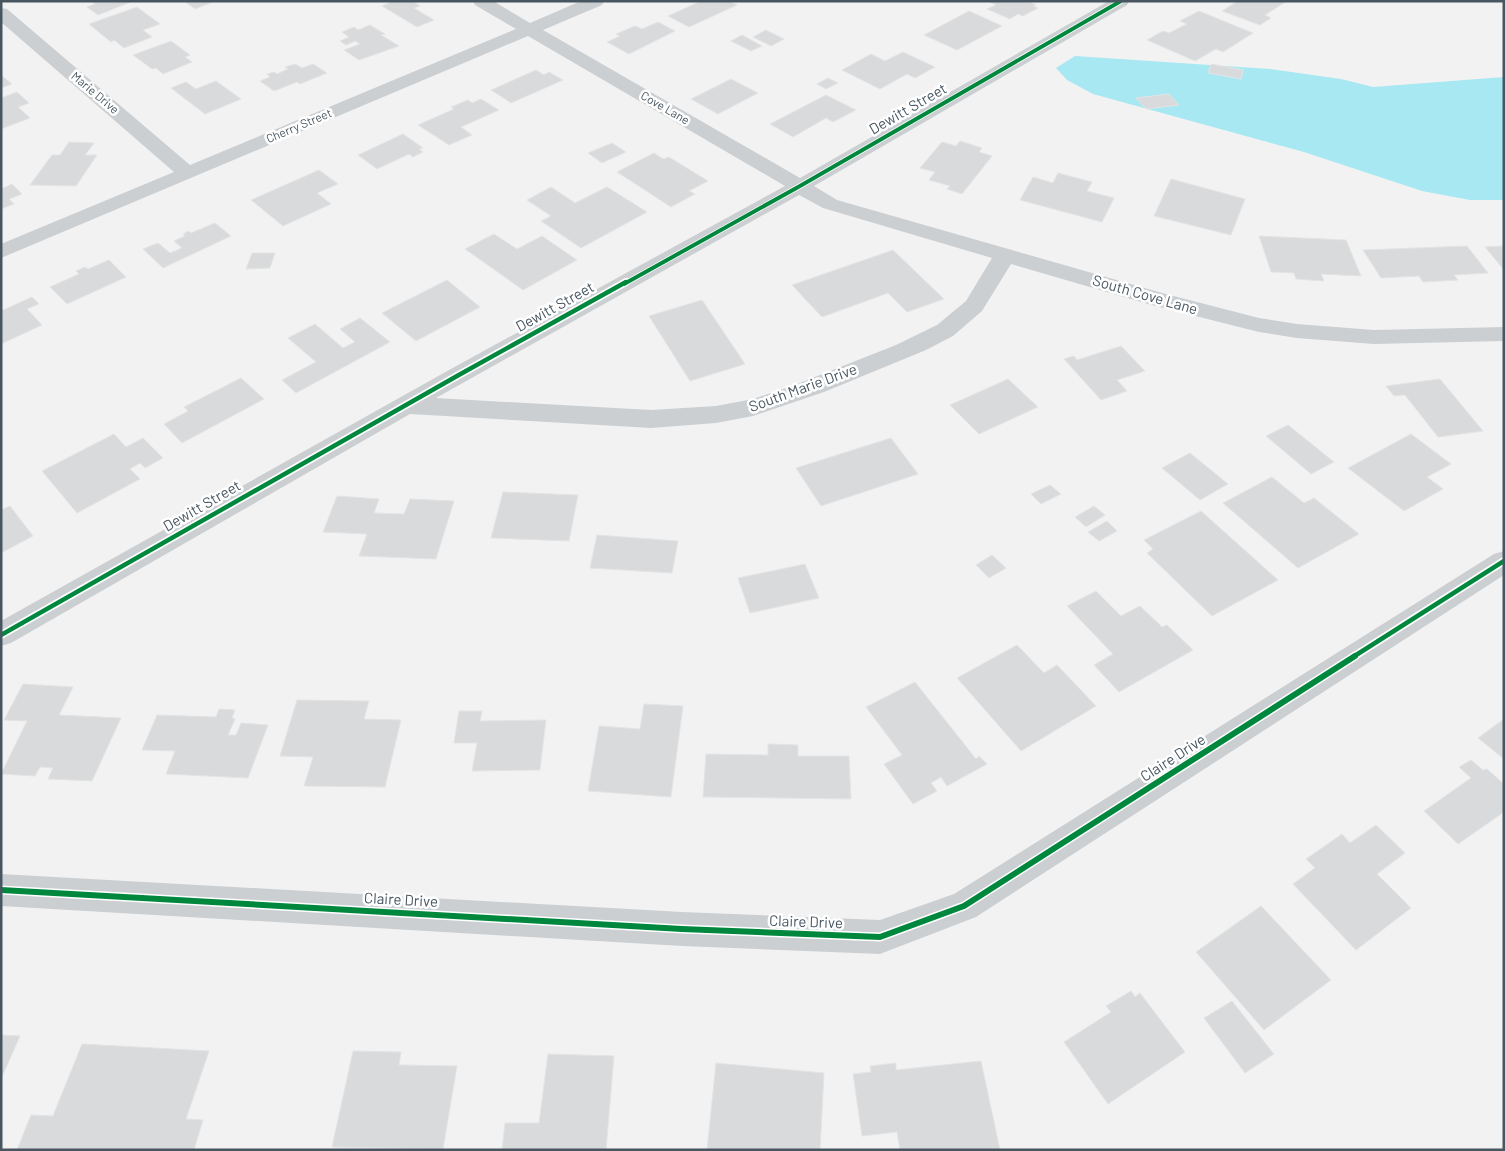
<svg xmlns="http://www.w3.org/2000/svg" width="1505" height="1151" font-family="Barlow,sans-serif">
<rect width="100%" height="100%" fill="#f3f2f2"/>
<!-- water -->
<path fill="#a7e8f3" d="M 1075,56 L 1270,69 L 1341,79 L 1373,87 L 1504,77 L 1504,200 L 1470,200 L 1422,191 L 1304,152 L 1093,94 L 1067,80 L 1056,68 Z"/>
<!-- building -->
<path fill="#d9dadb" stroke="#e4e4e5" d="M 91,1 L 133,1 L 98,15 L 87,7 L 95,4 Z
M 184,1 L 215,1 L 195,9 Z
M 393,1 L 416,1 L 418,2 L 415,3 L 420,6 L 414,8 L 434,20 L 417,27 L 382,6 Z
M 701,1 L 729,1 L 737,5 L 689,27 L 668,16 Z
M 988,1 L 1028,1 L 1036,5 L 1033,6 L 1038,8 L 1023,16 L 1018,14 L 1010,19 L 987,9 L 996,5 Z
M 1238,1 L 1287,1 L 1265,15 L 1271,18 L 1260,25 L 1222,11 Z
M 137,7 L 160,24 L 143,30 L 152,37 L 124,48 L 114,40 L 111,42 L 89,24 Z
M 969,11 L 1002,26 L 957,50 L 924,35 Z
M 1199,11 L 1253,33 L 1223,52 L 1216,49 L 1195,61 L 1147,40 L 1163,31 L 1169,33 L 1187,24 L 1180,21 Z
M 658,22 L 675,31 L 629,54 L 607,42 L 620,36 L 616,34 L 635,26 L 642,29 Z
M 370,25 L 385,34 L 381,35 L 399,46 L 359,60 L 344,50 L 360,44 L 355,41 L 346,45 L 340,41 L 349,37 L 342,32 L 354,27 L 358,30 Z
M 766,30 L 784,39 L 771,46 L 753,37 Z
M 742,35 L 762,46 L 751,51 L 731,41 Z
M 171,41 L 190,55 L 185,57 L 192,62 L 163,74 L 156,68 L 152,69 L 133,55 Z
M 903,52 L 935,67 L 915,78 L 907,74 L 880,89 L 842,70 L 871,54 L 885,61 Z
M 295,64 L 302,68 L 313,64 L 327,73 L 300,84 L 297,82 L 274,91 L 260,81 L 270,77 L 267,74 L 274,72 L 277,74 L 288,69 L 285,67 Z
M 1211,64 L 1243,70 L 1241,79 L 1208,73 Z
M 536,70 L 544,75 L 549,72 L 563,80 L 511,103 L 491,90 Z
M 1,75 L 12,84 L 1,88 Z
M 828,78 L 838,83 L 826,89 L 817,84 Z
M 731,79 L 758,93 L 718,114 L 691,99 Z
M 216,81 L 241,99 L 205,114 L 171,88 L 186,82 L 196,89 Z
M 17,92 L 29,103 L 18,107 L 30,118 L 1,129 L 1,98 Z
M 1169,94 L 1179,105 L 1146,109 L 1136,98 Z
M 826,95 L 856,110 L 833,122 L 826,118 L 793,137 L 770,124 Z
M 481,99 L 499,110 L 461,127 L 472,135 L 449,145 L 418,125 L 454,109 L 451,107 L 468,100 L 472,103 Z
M 403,134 L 423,148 L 419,149 L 423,152 L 413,157 L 409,154 L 377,169 L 358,155 Z
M 960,141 L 982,148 L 979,152 L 992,156 L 962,194 L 947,189 L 950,186 L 929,180 L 935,172 L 920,168 L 942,142 L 956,146 Z
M 69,142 L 94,143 L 85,155 L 97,155 L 76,186 L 30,185 L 52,155 L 60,155 Z
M 612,143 L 626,152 L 602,163 L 588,153 Z
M 654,153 L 663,159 L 669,157 L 708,181 L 689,191 L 695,194 L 671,207 L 617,172 Z
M 319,170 L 338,184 L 317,193 L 331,204 L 283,226 L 251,200 Z
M 1058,173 L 1092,182 L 1087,191 L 1114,198 L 1102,222 L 1020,200 L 1033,177 L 1053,183 Z
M 1171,179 L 1245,199 L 1231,235 L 1154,216 Z
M 12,184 L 22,194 L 9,199 L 14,204 L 1,209 L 1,189 Z
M 551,187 L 575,203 L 607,187 L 647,212 L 581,248 L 541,221 L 551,216 L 527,200 Z
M 215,223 L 231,236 L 163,268 L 143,249 L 158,243 L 170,253 L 182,248 L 174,241 L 185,236 L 183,234 L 189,231 L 191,233 Z
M 494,234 L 517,249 L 542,236 L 577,260 L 523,290 L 465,249 Z
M 1259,236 L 1346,240 L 1361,276 L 1321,274 L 1324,281 L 1296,279 L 1294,273 L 1271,272 Z
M 1467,246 L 1488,273 L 1454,275 L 1458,280 L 1423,282 L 1419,276 L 1381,278 L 1363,250 Z
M 1504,246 L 1504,270 L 1485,247 Z
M 893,250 L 944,299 L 907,312 L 888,293 L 822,317 L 792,285 Z
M 252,253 L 275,253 L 270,268 L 246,269 Z
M 109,260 L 126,277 L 67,304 L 50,287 L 79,274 L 76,271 L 85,267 L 88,269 Z
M 447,280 L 480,307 L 416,341 L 382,313 Z
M 32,297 L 39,304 L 27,309 L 42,325 L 1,344 L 1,311 Z
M 702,300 L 745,364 L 690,381 L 649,316 Z
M 360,318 L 390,342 L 296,393 L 282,380 L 316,362 L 288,338 L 315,324 L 343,348 L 355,342 L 340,329 Z
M 1121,346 L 1145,371 L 1117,380 L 1127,391 L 1101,400 L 1064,359 L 1074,356 L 1077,360 Z
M 241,378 L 264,399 L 182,443 L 164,424 L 188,411 L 184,407 Z
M 1008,379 L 1038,407 L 979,434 L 950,405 Z
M 1440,379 L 1483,431 L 1438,437 L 1405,395 L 1394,396 L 1386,386 Z
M 1288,425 L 1334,462 L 1311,474 L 1266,436 Z
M 114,434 L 126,447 L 143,438 L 163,458 L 145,468 L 140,463 L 130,469 L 140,479 L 77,513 L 42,471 Z
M 1411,434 L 1451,464 L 1427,477 L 1443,489 L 1404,511 L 1348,468 Z
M 891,438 L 918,474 L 821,506 L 796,468 Z
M 1190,453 L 1228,484 L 1200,500 L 1162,468 Z
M 1272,477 L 1304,503 L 1314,498 L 1359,534 L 1298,568 L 1223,503 Z
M 1050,485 L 1061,494 L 1041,504 L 1031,494 Z
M 503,492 L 578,495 L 569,541 L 491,538 Z
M 337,496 L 379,499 L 374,513 L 404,514 L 410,499 L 454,501 L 436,559 L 359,556 L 367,534 L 323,532 Z
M 10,506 L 33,536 L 1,553 L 1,510 Z
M 1094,506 L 1105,515 L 1086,527 L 1075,517 Z
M 1201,511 L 1278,580 L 1212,616 L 1147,553 L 1153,549 L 1144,540 Z
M 1107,521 L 1117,531 L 1099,541 L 1088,532 Z
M 597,535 L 678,541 L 672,573 L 590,568 Z
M 992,555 L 1006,568 L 989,578 L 976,565 Z
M 805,564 L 819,598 L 750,613 L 738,578 Z
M 1096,591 L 1121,616 L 1140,606 L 1162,627 L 1167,625 L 1193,650 L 1119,692 L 1094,665 L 1113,654 L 1067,606 Z
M 1017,645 L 1044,673 L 1057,665 L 1096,706 L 1021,751 L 957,678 Z
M 915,682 L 976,759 L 979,756 L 987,764 L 947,786 L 941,777 L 931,783 L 937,791 L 913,804 L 884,764 L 902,755 L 866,707 Z
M 23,684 L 73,687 L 59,715 L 121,718 L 92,781 L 48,779 L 53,768 L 40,767 L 35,776 L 1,774 L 27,721 L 4,720 Z
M 297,700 L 369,701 L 364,719 L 401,720 L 385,787 L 304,786 L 313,757 L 280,756 Z
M 644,704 L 683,706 L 671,797 L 588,791 L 599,726 L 640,729 Z
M 219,709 L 235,710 L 232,718 L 235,719 L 228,735 L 236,735 L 241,723 L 268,725 L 248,778 L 166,774 L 175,751 L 142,750 L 157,715 L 216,717 Z
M 459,711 L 482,711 L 480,721 L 546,720 L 540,770 L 472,771 L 477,743 L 454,743 Z
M 1504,719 L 1504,759 L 1478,738 Z
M 768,744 L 798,745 L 798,756 L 849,756 L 851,799 L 703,797 L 706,754 L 768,755 Z
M 1471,760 L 1483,770 L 1487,769 L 1504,784 L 1504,812 L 1458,844 L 1424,811 L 1471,778 L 1459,767 Z
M 1376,825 L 1405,853 L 1377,874 L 1411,908 L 1356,950 L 1293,884 L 1315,868 L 1306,859 L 1342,834 L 1350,843 Z
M 1261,906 L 1331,980 L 1264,1030 L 1196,952 Z
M 1131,991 L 1135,997 L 1140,993 L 1185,1052 L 1108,1104 L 1064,1042 L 1111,1012 L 1106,1006 Z
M 1232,1001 L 1274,1054 L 1245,1073 L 1204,1018 Z
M 1,1035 L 20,1036 L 1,1079 Z
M 82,1044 L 209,1051 L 186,1119 L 203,1120 L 194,1150 L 17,1150 L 31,1115 L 53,1116 Z
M 353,1051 L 401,1052 L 399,1065 L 457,1066 L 443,1149 L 332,1147 Z
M 548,1054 L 614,1056 L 606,1150 L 502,1150 L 505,1123 L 539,1123 Z
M 981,1061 L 1000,1150 L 900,1150 L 897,1132 L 862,1136 L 853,1074 L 871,1072 L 870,1066 L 896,1063 L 896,1070 Z
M 716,1063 L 824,1073 L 820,1150 L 707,1150 Z"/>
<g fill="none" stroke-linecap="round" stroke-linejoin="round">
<!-- minor -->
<path fill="#cbcfd2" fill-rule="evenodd" d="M 473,1 L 493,1 L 530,23 L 581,1 L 604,1 L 602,5 L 543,30 L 800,178 L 1109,1 L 1129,1 L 1127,5 L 814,186 L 837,200 L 1162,293 L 1259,318 L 1297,324 L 1374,330 L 1504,327 L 1504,341 L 1374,344 L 1297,338 L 1259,332 L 1148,304 L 1011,264 L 982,311 L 953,336 L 926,350 L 824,392 L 753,416 L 716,423 L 651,428 L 410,414 L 11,643 L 1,646 L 1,621 L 449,370 L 785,186 L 528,36 L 1,258 L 1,244 L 174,172 L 1,22 L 1,8 L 7,9 L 190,165 L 516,29 L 475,5 ZM 799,195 L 823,208 L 992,258 L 966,301 L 937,325 L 896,345 L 792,386 L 753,399 L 716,406 L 651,410 L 436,398 Z
M 1504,551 L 1504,575 L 976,917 L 880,954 L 682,946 L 1,906 L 1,874 L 682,912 L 880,920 L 954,894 L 1494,554 Z"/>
<defs>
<path id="cycleway-far2" d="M 624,284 L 800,186 L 1121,1"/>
<path id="cycleway-far1" d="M 1,635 L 457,376 L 626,282
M 1353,657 L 1504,561"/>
<path id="cycleway" d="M 1,890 L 682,929 L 880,937 L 964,906 L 1355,656"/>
</defs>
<!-- cycleway-far2 casing -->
<use href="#cycleway-far2" stroke="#fff" stroke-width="5.5"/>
<!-- cycleway-far1 casing -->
<use href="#cycleway-far1" stroke="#fff" stroke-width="8"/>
<!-- cycleway casing -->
<use href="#cycleway" stroke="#fff" stroke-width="9"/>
<!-- cycleway-far2 -->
<use href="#cycleway-far2" stroke="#00873e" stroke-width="4"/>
<!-- cycleway-far1 -->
<use href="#cycleway-far1" stroke="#00873e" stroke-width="4.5"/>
<!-- cycleway -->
<use href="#cycleway" stroke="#00873e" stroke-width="6"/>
</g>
<g text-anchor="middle" stroke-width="5" stroke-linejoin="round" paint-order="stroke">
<!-- far-street labels -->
<g font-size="12" fill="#475661" stroke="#fff">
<text transform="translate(95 93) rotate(40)" y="4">Marie Drive</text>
<text transform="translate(665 108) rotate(30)" y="4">Cove Lane</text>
<text transform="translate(299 126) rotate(-23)" y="4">Cherry Street</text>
</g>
<!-- street labels -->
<g font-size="15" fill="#475661" stroke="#fff">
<text transform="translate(908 109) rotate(-30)" y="5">Dewitt Street</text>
<text transform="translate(1145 295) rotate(16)" y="5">South Cove Lane</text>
<text transform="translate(555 307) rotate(-29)" y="5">Dewitt Street</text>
<text transform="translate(803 388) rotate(-20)" y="5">South Marie Drive</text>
<text transform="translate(202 506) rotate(-30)" y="5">Dewitt Street</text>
<text transform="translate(1173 758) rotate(-33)" y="5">Claire Drive</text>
<text transform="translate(401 900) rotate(3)" y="5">Claire Drive</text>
<text transform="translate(806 922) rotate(2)" y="5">Claire Drive</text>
</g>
</g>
<!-- border -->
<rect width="1505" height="1151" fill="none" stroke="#475661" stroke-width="5"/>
</svg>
